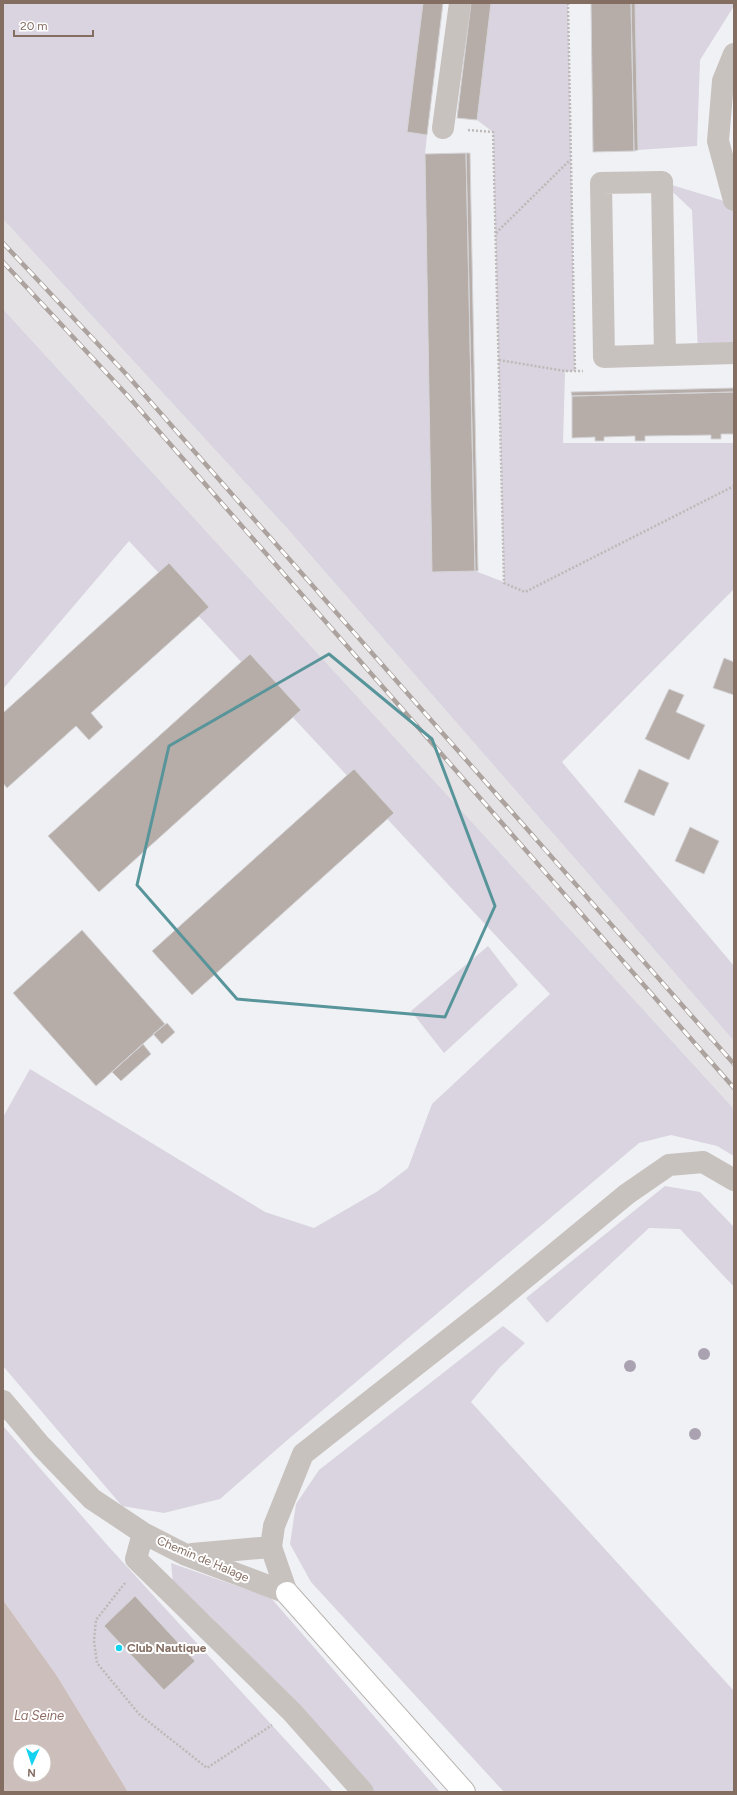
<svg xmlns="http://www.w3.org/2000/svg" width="737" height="1795" font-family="Figtree,sans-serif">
<rect width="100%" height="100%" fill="#f0f1f5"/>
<!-- built -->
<path fill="#e4e2e5" d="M 3,219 L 286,527 L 734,1041 L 734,1109 L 3,309 Z"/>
<!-- green -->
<path fill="#d9d4df" d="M 3,3 L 423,3 L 407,132 L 427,135 L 425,154 L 432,571 L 475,571 L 504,582 L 493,132 L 477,120 L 491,3 L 568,3 L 575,371 L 565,372 L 563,443 L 734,443 L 734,589 L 562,762 L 734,966 L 734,1041 L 286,527 L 3,219 Z
M 635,3 L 734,3 L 734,6 L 700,60 L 697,146 L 638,150 Z
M 662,182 L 734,204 L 734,353 L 698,354 L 692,210 Z
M 3,309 L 734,1109 L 734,1156 L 717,1146 L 671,1135 L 639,1143 L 285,1442 L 220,1499 L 164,1513 L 122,1506 L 3,1366 L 3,1117 L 30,1069 L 265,1212 L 314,1228 L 378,1191 L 408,1168 L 432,1104 L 550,994 L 129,541 L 3,689 Z
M 488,946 L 518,985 L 444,1053 L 411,1011 Z
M 665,1186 L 700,1192 L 734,1227 L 734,1287 L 680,1229 L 649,1228 L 547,1323 L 526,1298 Z
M 503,1326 L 525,1343 L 500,1367 L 471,1402 L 734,1691 L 734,1792 L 504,1792 L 311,1582 L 290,1544 L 296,1504 L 319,1470 Z
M 3,1426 L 109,1547 L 333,1792 L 128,1792 L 57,1676 L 3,1600 Z
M 171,1563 L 271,1598 L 440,1792 L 374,1792 L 211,1617 L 173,1583 Z"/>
<!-- water -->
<path fill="#ccbeba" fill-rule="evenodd" d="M 3,1600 L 57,1676 L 128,1792 L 3,1792 ZM 20,1751 L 44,1751 L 44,1775 L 20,1775 Z"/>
<!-- building -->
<path fill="#b6aca8" stroke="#d3d3d6" d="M 423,3 L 443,3 L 427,135 L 407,132 Z
M 471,3 L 491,3 L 477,120 L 457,118 Z
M 591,3 L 631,3 L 634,151 L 593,152 Z
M 631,3 L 635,3 L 638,150 L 634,151 Z
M 466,153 L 470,153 L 478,571 L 475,571 Z
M 466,153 L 475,571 L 432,572 L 425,154 Z
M 734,388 L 734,392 L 572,396 L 571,392 Z
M 734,392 L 734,434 L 721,434 L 721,439 L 711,439 L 711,435 L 645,436 L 645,441 L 635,441 L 635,436 L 604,437 L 604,441 L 595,441 L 595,437 L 572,438 L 572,396 Z
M 169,563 L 209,607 L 91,713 L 103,727 L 89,740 L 76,726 L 7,788 L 3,783 L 3,713 Z
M 250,654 L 301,710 L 99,892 L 48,836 Z
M 724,658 L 734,662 L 734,695 L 713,688 Z
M 669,689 L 684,695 L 676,712 L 705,725 L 689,760 L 645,739 Z
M 354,769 L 394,813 L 192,995 L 152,951 Z
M 639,769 L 669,783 L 654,816 L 624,802 Z
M 690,827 L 719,841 L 704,874 L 675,861 Z
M 82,930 L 165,1024 L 96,1086 L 13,993 Z
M 167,1023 L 175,1032 L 162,1044 L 153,1034 Z
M 143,1044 L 151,1054 L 121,1081 L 112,1072 Z
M 135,1596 L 195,1661 L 164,1690 L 104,1626 Z"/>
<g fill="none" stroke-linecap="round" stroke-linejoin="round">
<defs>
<path id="major" d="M 287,1593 L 464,1792"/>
</defs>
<!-- major casing -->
<use href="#major" stroke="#bab4b0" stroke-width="24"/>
<!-- path -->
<path stroke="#bdb9b7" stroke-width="2.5" stroke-dasharray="2 2" stroke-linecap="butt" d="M 568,3 L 575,371
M 468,130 L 493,132 L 504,583 L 525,592 L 734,486
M 496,233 L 570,160
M 499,360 L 565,371 L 583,371
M 125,1583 L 96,1620 L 94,1641 L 97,1663 L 139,1714 L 207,1768 L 272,1725"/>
<!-- minor -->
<path stroke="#c8c2bf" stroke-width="22" d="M 734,54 L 723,81 L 718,141 L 734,200
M 443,128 L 460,3
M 665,355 L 662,182 L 601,183 L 604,357 L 734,353
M 3,1401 L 41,1446 L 92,1499 L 143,1533 L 186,1555 L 287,1593
M 143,1533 L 136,1559 L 292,1712 L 363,1792
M 192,1554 L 271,1547
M 287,1593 L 271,1547 L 274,1526 L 303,1454 L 496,1302 L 627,1194 L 669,1165 L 703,1162 L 734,1180"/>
<!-- major -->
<use href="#major" stroke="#fff" stroke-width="22"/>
<defs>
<path id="rail" d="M 3,243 L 127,375 L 734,1064
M 3,262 L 128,396 L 734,1088"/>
</defs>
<!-- rail casing -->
<use href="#rail" stroke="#aca29e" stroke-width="4.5"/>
<!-- rail -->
<use href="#rail" stroke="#fff" stroke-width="3" stroke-dasharray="9" stroke-linecap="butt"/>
</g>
<!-- trees -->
<g fill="#aba2b1">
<circle cx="704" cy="1354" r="6"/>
<circle cx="630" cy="1366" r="6"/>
<circle cx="695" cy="1434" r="6"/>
</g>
<!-- marked area -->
<path fill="none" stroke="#58959a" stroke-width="3" stroke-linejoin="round" d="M 329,654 L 432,739 L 495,906 L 445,1017 L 237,999 L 137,885 L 169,746 Z"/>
<!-- markers -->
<circle fill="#15d2f0" stroke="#fff" stroke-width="1.5" cx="119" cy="1648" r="4"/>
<g text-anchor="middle" stroke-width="4" stroke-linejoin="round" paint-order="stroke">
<!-- street labels -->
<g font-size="12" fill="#846d61" stroke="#fff">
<text transform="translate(203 1559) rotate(23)" y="4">Chemin de Halage</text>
</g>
<!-- poi labels -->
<g font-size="12" font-weight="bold" fill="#846d61" stroke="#fff" text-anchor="start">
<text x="127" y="1652">Club Nautique</text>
</g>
<!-- water labels -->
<g font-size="13" font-style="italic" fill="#8f6e66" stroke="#fff">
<text x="39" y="1720">La Seine</text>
</g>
</g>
<!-- border -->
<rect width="737" height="1795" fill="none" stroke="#846d61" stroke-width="8"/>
<!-- north arrow -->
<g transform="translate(32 1763) rotate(183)"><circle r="19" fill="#ffffff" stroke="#cec5c0"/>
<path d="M0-3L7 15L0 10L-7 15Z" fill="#15d2f0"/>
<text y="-6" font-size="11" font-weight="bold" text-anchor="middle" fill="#846d61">N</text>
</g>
<!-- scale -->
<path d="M14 30v6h79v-6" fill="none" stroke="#846d61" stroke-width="2"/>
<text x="20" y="30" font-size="12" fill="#846d61" stroke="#ffffff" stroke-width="3" paint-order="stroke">20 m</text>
</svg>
